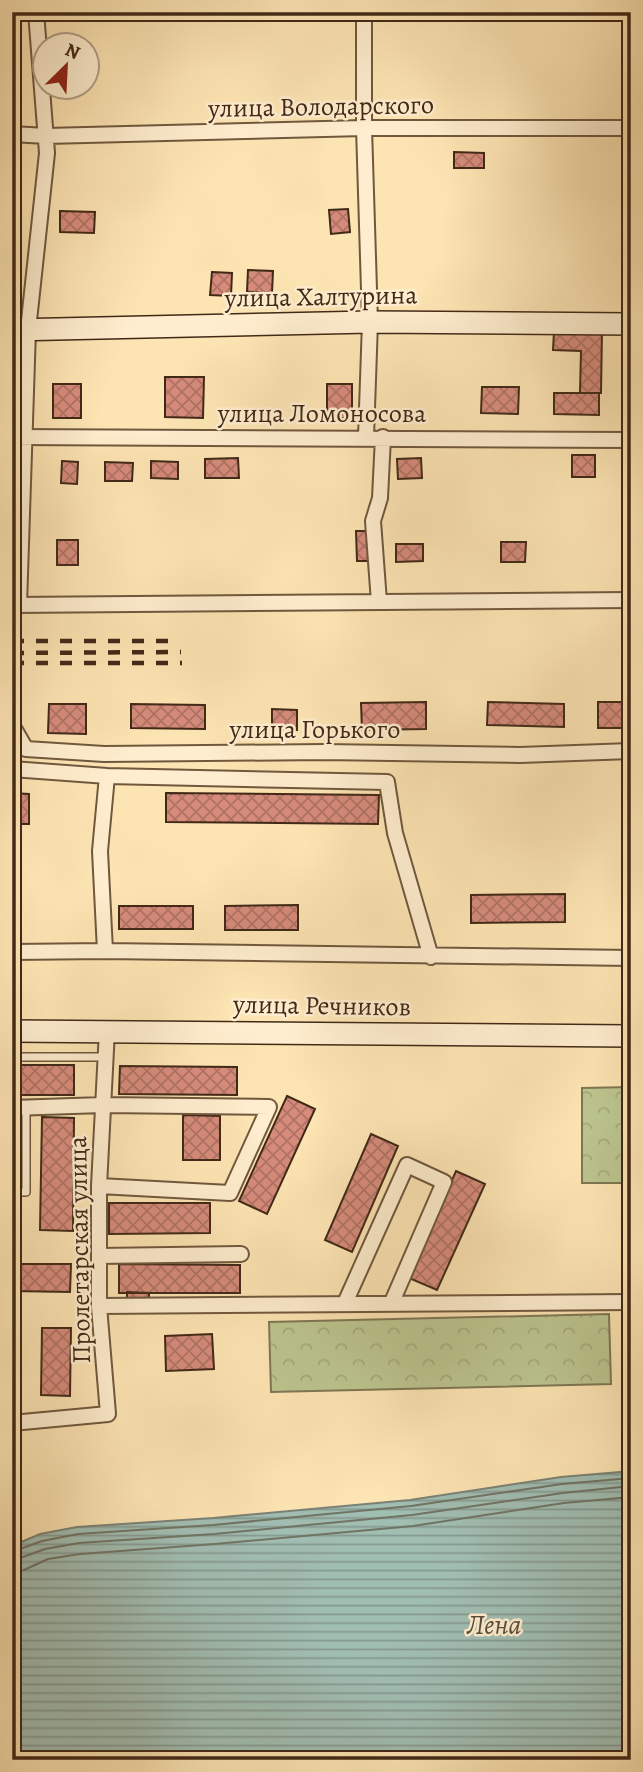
<svg xmlns="http://www.w3.org/2000/svg" width="643" height="1772" font-family="Alegreya,serif">
<defs>
<pattern id="park-crowns" width="20" height="18" patternUnits="userSpaceOnUse" patternTransform="scale(1.75)"><rect width="20" height="18" fill="#bcc58f"/><path d="M2 6a3 3 0 1 1 6 0M12 15a3 3 0 1 1 6 0" fill="none" stroke="#a3a97b"/></pattern>
<pattern id="water-rules" width="6" height="5" patternUnits="userSpaceOnUse" patternTransform="scale(1.75)"><rect width="6" height="5" fill="#a1beb3"/><path d="M0 2.5h6" fill="none" stroke="#859a91"/></pattern>
<pattern id="building-cross-hatch" width="8" height="8" patternUnits="userSpaceOnUse" patternTransform="scale(1.75)"><rect width="8" height="8" fill="#d68b7b"/><path d="M0 0l8 8M0 8l8-8" fill="none" stroke="#af7264"/></pattern>
</defs>
<rect width="100%" height="100%" fill="#fde4b3"/>
<filter id="stains"><feTurbulence type="fractalNoise" baseFrequency=".00286" numOctaves="4"/><feColorMatrix values="0 0 0 0 .2 0 0 0 0 .09 0 0 0 0 .02 0 0 0 .5 -.17"/></filter>
<radialGradient id="worn" r=".72"><stop offset=".6" stop-color="#630" stop-opacity="0"/><stop offset="1" stop-color="#630" stop-opacity=".3"/></radialGradient>
<!-- park -->
<path fill="url(#park-crowns)" stroke="#7e7753" stroke-width="2" d="M 631,1087 L 631,1183 L 582,1183 L 582,1088 Z
M 609,1314 L 611,1384 L 271,1392 L 269,1322 Z"/>
<!-- water -->
<path fill="url(#water-rules)" stroke="#7b8275" stroke-width="2" d="M 631,1471 L 631,1760 L 12,1760 L 12,1546 L 40,1534 L 77,1527 L 213,1518 L 410,1500 L 561,1477 Z"/>
<g fill="none" stroke-linecap="round" stroke-linejoin="round">
<!-- shore -->
<path stroke="#717465" stroke-width="2" d="M 12,1552 L 42,1541 L 78,1534 L 213,1525 L 411,1506 L 562,1484 L 631,1478
M 12,1561 L 45,1549 L 79,1543 L 214,1534 L 412,1515 L 563,1493 L 631,1486
M 12,1571 L 24,1570 L 48,1559 L 80,1554 L 215,1544 L 413,1526 L 564,1503 L 631,1497"/>
</g>
<!-- building -->
<path fill="url(#building-cross-hatch)" stroke="#412917" stroke-width="2" d="M 454,152 L 484,153 L 484,168 L 454,168 Z
M 348,209 L 350,232 L 331,234 L 329,210 Z
M 60,211 L 95,212 L 94,233 L 60,232 Z
M 248,270 L 273,271 L 272,293 L 247,292 Z
M 212,272 L 232,273 L 231,296 L 210,295 Z
M 602,330 L 601,393 L 580,393 L 581,351 L 553,350 L 554,332 Z
M 165,377 L 204,377 L 203,418 L 165,417 Z
M 53,384 L 81,384 L 81,418 L 53,418 Z
M 327,384 L 352,384 L 352,418 L 327,418 Z
M 482,387 L 519,387 L 518,414 L 481,413 Z
M 554,393 L 599,393 L 599,415 L 554,414 Z
M 572,455 L 595,455 L 595,477 L 572,477 Z
M 238,458 L 239,478 L 205,478 L 205,459 Z
M 421,458 L 422,478 L 398,479 L 397,459 Z
M 62,461 L 78,462 L 77,484 L 61,483 Z
M 151,461 L 178,462 L 178,479 L 151,478 Z
M 105,462 L 133,463 L 132,481 L 105,481 Z
M 356,531 L 370,531 L 371,561 L 357,561 Z
M 57,540 L 78,540 L 78,565 L 57,565 Z
M 501,542 L 526,542 L 525,562 L 501,562 Z
M 396,544 L 423,544 L 423,561 L 396,562 Z
M 426,702 L 426,729 L 362,730 L 361,703 Z
M 488,702 L 564,704 L 564,727 L 487,725 Z
M 598,702 L 631,702 L 631,728 L 598,728 Z
M 49,704 L 86,704 L 86,734 L 48,733 Z
M 131,704 L 205,705 L 205,729 L 131,728 Z
M 272,709 L 297,710 L 297,730 L 272,729 Z
M 12,793 L 29,794 L 29,824 L 12,824 Z
M 166,793 L 379,795 L 378,824 L 166,822 Z
M 565,894 L 565,922 L 471,923 L 471,895 Z
M 298,905 L 298,930 L 225,930 L 225,906 Z
M 119,906 L 193,906 L 193,929 L 119,929 Z
M 12,1065 L 74,1065 L 74,1095 L 12,1095 Z
M 120,1066 L 237,1067 L 237,1095 L 119,1094 Z
M 287,1096 L 315,1109 L 267,1214 L 239,1201 Z
M 183,1115 L 220,1116 L 220,1160 L 183,1160 Z
M 42,1117 L 74,1118 L 73,1231 L 40,1230 Z
M 12,1126 L 17,1126 L 16,1154 L 12,1154 Z
M 371,1134 L 398,1146 L 352,1252 L 325,1240 Z
M 456,1171 L 485,1184 L 437,1290 L 409,1278 Z
M 12,1197 L 20,1197 L 20,1227 L 12,1227 Z
M 109,1203 L 210,1203 L 210,1233 L 109,1234 Z
M 12,1264 L 71,1264 L 70,1292 L 12,1291 Z
M 119,1264 L 240,1265 L 240,1293 L 119,1293 Z
M 127,1292 L 149,1293 L 149,1298 L 127,1298 Z
M 42,1328 L 71,1328 L 70,1396 L 41,1395 Z
M 212,1334 L 214,1369 L 166,1371 L 165,1336 Z"/>
<g fill="none" stroke-linecap="round" stroke-linejoin="round">
<defs>
<path id="lane" d="M 12,1057 L 106,1057
M 12,1192 L 26,1192 L 26,1108"/>
<path id="street" d="M 364,12 L 364,128 L 370,322 L 366,437
M 12,134 L 46,136 L 364,128 L 631,128
M 12,437 L 631,440
M 379,602 L 373,521 L 380,498 L 383,437
M 12,605 L 631,600
M 19,605 L 28,330 L 47,153 L 36,12
M 12,725 L 26,749 L 104,754 L 324,752 L 520,755 L 631,751
M 12,769 L 107,776 L 387,782 L 395,833 L 431,957
M 105,951 L 100,851 L 107,776
M 12,952 L 105,951 L 631,958
M 12,1108 L 103,1105 L 269,1107 L 230,1193 L 99,1186
M 99,1256 L 241,1254
M 345,1303 L 407,1165 L 444,1182 L 392,1302
M 99,1306 L 631,1302
M 12,1423 L 108,1414 L 99,1306 L 99,1186 L 107,1030"/>
<path id="secondary" d="M 12,330 L 370,322 L 631,324
M 12,1031 L 631,1036"/>
</defs>
<!-- lane casing -->
<use href="#lane" stroke="#70583e" stroke-width="10"/>
<!-- street casing -->
<use href="#street" stroke="#70583e" stroke-width="18"/>
<!-- secondary casing -->
<use href="#secondary" stroke="#412917" stroke-width="24"/>
<!-- lane -->
<use href="#lane" stroke="#feedce" stroke-width="7"/>
<!-- street -->
<use href="#street" stroke="#feedce" stroke-width="14"/>
<!-- secondary -->
<use href="#secondary" stroke="#feedce" stroke-width="21"/>
<!-- rail -->
<path stroke="#412917" stroke-width="4.5" stroke-dasharray="12 12" stroke-linecap="butt" d="M 12,641 L 179,641
M 12,653 L 181,652
M 12,663 L 182,663"/>
</g>
<g text-anchor="middle" stroke-width="5" stroke-linejoin="round" paint-order="stroke">
<!-- street labels -->
<g font-size="26" fill="#412917" stroke="#feedce">
<text transform="translate(321 106) rotate(-1)" y="9">улица Володарского</text>
<text transform="translate(321 296) rotate(-1)" y="9">улица Халтурина</text>
<text x="322" y="422">улица Ломоносова</text>
<text x="315" y="738">улица Горького</text>
<text transform="translate(322 1005) rotate(1)" y="9">улица Речников</text>
<text transform="translate(79 1250) rotate(-91)" y="9">Пролетарская улица</text>
</g>
<!-- water labels -->
<g font-size="28" font-style="italic" fill="#594e3e" stroke="#feedce">
<text x="494" y="1634">Лена</text>
</g>
</g>
<!-- margin -->
<rect width="643" height="1772" fill="none" stroke="#fde4b3" stroke-width="42"/>
<rect x="14" y="14" width="615" height="1744" fill="none" stroke="#412917" stroke-width="3.5"/>
<rect x="21" y="21" width="601" height="1730" fill="none" stroke="#412917" stroke-width="2"/>
<!-- north arrow -->
<g transform="translate(66 66) rotate(24)"><circle r="33" fill="#feedce" stroke="#b29f85" stroke-width="2"/>
<path d="M0-5L12 26L0 18L-12 26Z" fill="#8f2418"/>
<text y="-10" font-size="19" font-weight="bold" text-anchor="middle" fill="#412917">N</text>
</g>
<rect width="100%" height="100%" filter="url(#stains)"/>
<rect width="100%" height="100%" fill="url(#worn)"/>
</svg>
